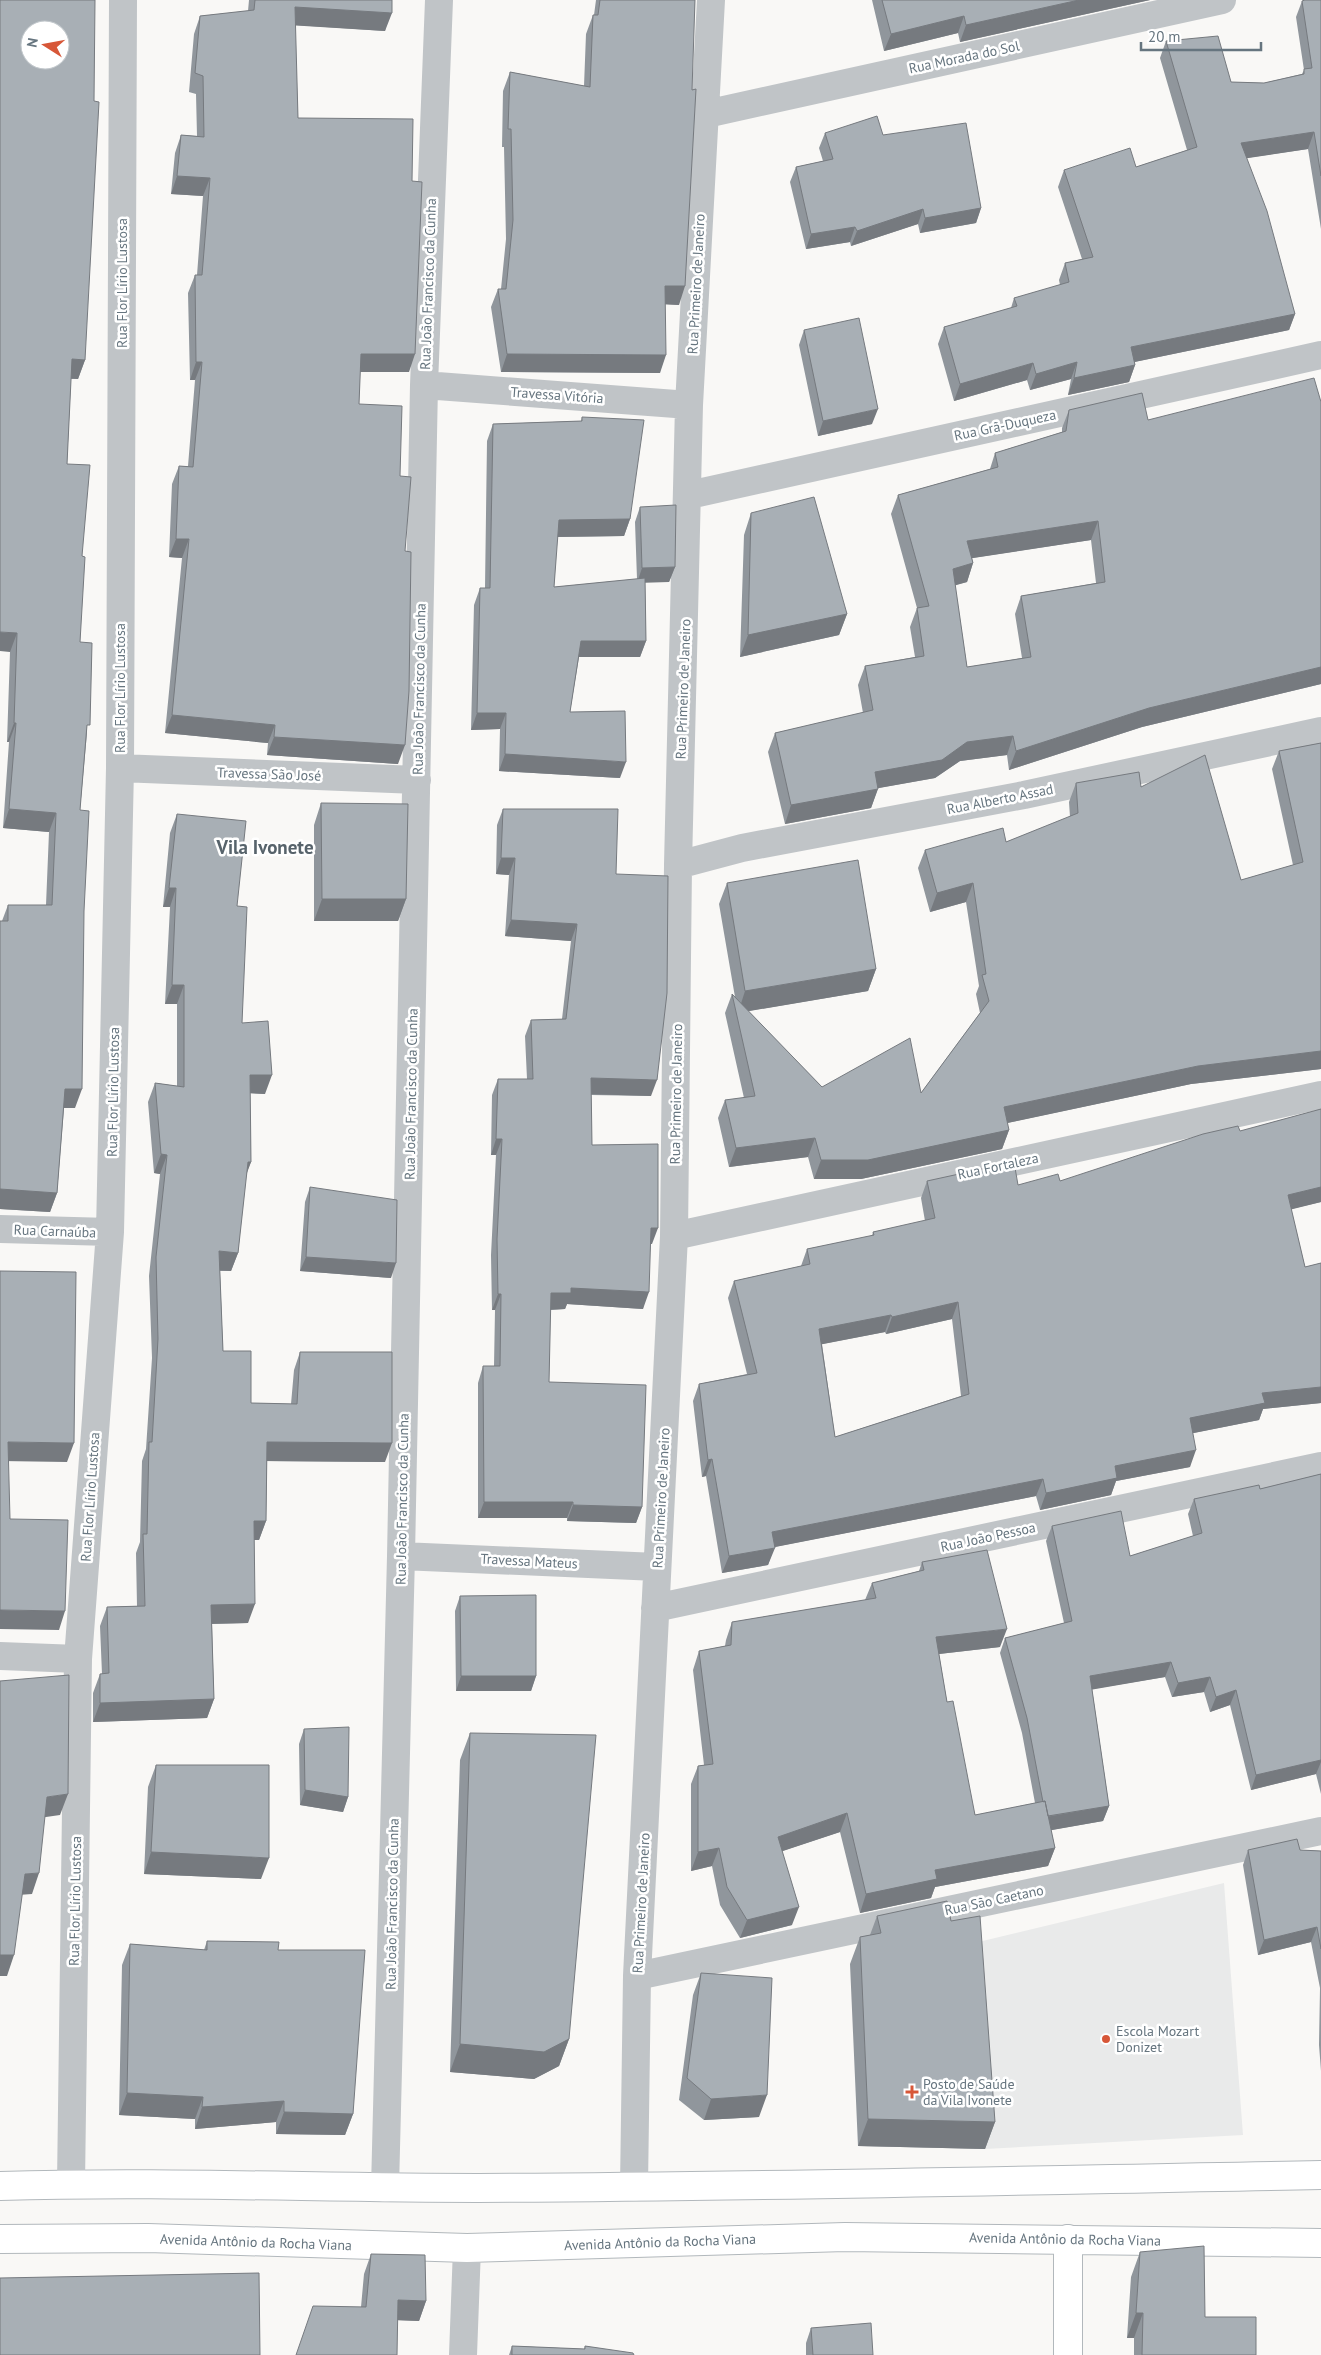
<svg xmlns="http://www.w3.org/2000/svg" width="1321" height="2355" font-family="'PT Sans',sans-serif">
<rect width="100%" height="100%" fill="#f9f8f6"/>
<!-- built -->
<path fill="#e9eaea" d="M 1224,1883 L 1243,2135 L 985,2149 L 970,1944 Z"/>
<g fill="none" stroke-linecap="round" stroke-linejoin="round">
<defs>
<path id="secondary" d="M 0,2186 C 159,2181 319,2188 478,2188 C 759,2187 1040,2180 1321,2175
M 0,2239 L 148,2238 L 467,2248 L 845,2237 L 1321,2243
M 1068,2355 L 1068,2239"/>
</defs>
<!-- secondary casing -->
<use href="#secondary" stroke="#b2b8bc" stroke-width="30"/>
<!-- street -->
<path stroke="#c0c4c7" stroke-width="28" d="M 706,114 L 1222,0
M 424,385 L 689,405
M 689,495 L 1321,355
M 120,768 L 417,780
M 678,865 L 742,848 L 1024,795 L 1321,731
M 0,1229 L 110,1232
M 674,1236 L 1321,1095
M 401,1556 L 657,1567
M 655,1608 L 1321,1466
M 0,1656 L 78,1659
M 637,1976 L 1321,1831
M 71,2184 L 78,1659 L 110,1232 L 120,768 L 123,0
M 634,2187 L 637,1976 L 674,1236 L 678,865 L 689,405 L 711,0
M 385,2188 L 401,1556 L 424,385 L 439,0
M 463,2355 L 467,2248"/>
<!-- secondary -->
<use href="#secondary" stroke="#fff" stroke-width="28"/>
</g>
<!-- wall -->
<path fill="#90969c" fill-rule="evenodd" d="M 0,0 L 85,360 L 78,379 L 71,379 L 67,464 L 82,556 L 80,642 L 87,733 L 80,810 L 75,1108 L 64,1108 L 57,1193 L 50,1212 L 0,1209 L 0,921 L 2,921 L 8,905 L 46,905 L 49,832 L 3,828 L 9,742 L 7,742 L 10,652 Z
M 249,0 L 392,0 L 385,31 L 295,25 L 298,118 L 409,372 L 360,372 L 359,404 L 400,476 L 405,551 L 398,764 L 267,755 L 268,743 L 165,733 L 182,558 L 169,557 L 172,484 L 179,466 L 188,466 L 195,380 L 190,380 L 188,293 L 195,275 L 197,275 L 203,196 L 171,194 L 175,153 L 181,135 L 197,136 L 196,94 L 189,92 L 194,34 L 200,16 L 248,11 Z
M 596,0 L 695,0 L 679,305 L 665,304 L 660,373 L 501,372 L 491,307 L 498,289 L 501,289 L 506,239 L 504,147 L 502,147 L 503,91 L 510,72 L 584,86 L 586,34 L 593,15 L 594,15 Z
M 872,0 L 1150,0 L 960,42 L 958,33 L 884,51 Z
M 1321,0 L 1321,229 L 1308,149 L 1246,158 L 1295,314 L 1289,330 L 1134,362 L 1135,365 L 1129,382 L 1068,395 L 1071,379 L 1030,390 L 1027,380 L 954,401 L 938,344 L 944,327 L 1011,308 L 1014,298 L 1060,285 L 1059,280 L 1065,263 L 1082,259 L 1058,187 L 1064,170 L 1136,167 L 1187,150 L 1160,58 L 1166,41 L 1231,82 L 1264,83 L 1302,74 L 1304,70 L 1296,17 L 1302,1 Z
M 825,133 L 883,135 L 981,208 L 976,223 L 920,233 L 918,224 L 851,246 L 850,242 L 806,249 L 790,182 L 796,167 L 823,161 L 819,148 Z
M 804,330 L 872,424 L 818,436 L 799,345 Z
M 1321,402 L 1321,684 L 1142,727 L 1009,770 L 1007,755 L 960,761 L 935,778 L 878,788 L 871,808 L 785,824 L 768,752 L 775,733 L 863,713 L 858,685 L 865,666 L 915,657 L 910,627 L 917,608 L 891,514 L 898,495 L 990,469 L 995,453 L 1062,432 L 1062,428 L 1069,410 L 1148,420 ZM 1091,540 L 1096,583 L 1021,596 L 1015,614 L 1022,658 L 967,667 L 955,585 L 967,582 L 973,563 L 972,558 Z
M 582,417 L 630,519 L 624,536 L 557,537 L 554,587 L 637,579 L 635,522 L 640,507 L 675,567 L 669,582 L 645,582 L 646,641 L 640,657 L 579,657 L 570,712 L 620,778 L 499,771 L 500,729 L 471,730 L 474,605 L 480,588 L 485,588 L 487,441 L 493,424 L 581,421 Z
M 751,513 L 847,614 L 839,635 L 740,657 L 744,535 Z
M 1321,743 L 1321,1069 L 1191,1084 L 1007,1123 L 1009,1130 L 1002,1149 L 861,1179 L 814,1179 L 808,1157 L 729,1167 L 718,1118 L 725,1100 L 744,1098 L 725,1013 L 732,994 L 735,997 L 719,904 L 727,883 L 876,969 L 868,991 L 748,1011 L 822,1087 L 921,1093 L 980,1013 L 976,994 L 979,986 L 966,902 L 930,912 L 918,868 L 925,850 L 1006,842 L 1070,817 L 1069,802 L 1076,783 L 1141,787 L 1241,880 L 1293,865 L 1272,769 L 1279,751 Z
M 321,803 L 406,899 L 398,921 L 314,921 L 314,825 Z
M 503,809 L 616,874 L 651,1096 L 591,1095 L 592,1145 L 652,1244 L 651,1244 L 643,1309 L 567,1304 L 565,1309 L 550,1310 L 549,1382 L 642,1507 L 636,1523 L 567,1521 L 567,1518 L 478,1518 L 478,1383 L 483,1366 L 494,1366 L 495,1310 L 492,1310 L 491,1255 L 496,1155 L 491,1155 L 492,1095 L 498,1079 L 527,1079 L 525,1036 L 531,1020 L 562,1019 L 571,941 L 505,936 L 509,875 L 496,874 L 497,825 Z
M 177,814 L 237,906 L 242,1023 L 265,1094 L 250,1093 L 251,1162 L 246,1174 L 238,1253 L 231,1271 L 220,1271 L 223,1351 L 251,1403 L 291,1404 L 294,1370 L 300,1352 L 385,1462 L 267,1461 L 266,1521 L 259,1540 L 254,1540 L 248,1623 L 212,1624 L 214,1699 L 207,1718 L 93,1722 L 93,1693 L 100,1674 L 102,1674 L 100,1626 L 107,1607 L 137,1606 L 136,1553 L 140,1542 L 142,1461 L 146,1449 L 152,1358 L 149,1276 L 160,1174 L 154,1173 L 148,1102 L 155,1083 L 177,1086 L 177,1004 L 165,1004 L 170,907 L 163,907 L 170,833 Z
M 1321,1109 L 1321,1202 L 1291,1209 L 1305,1267 L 1321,1263 L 1321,1403 L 1263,1409 L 1259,1420 L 1193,1433 L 1190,1467 L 1116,1481 L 1111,1495 L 1040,1510 L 1036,1496 L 774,1547 L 768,1565 L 722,1573 L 706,1476 L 702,1477 L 693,1401 L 699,1384 L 747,1374 L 728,1298 L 734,1281 L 801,1266 L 807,1249 L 872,1236 L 873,1232 L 925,1221 L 921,1198 L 927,1181 L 1018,1185 L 1060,1181 ZM 952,1319 L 961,1396 L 835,1437 L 822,1344 L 885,1332 L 886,1334 Z
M 310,1187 L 391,1278 L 300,1271 L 305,1202 Z
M 1321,1474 L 1321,1794 L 1316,1774 L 1251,1790 L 1230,1705 L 1210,1712 L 1204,1692 L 1172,1697 L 1165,1677 L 1092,1689 L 1109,1806 L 1103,1821 L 1051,1830 L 1055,1848 L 1048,1866 L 935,1887 L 931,1898 L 860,1913 L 840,1832 L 782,1851 L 792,1925 L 740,1938 L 720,1905 L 712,1866 L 691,1871 L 691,1784 L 698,1766 L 704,1765 L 693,1670 L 699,1651 L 725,1646 L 726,1640 L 732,1622 L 865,1600 L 872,1583 L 919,1571 L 922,1562 L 1000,1647 L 939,1654 L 947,1702 L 975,1815 L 1035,1803 L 1022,1733 L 1000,1653 L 1005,1638 L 1064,1623 L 1046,1541 L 1052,1526 L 1130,1556 L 1193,1536 L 1188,1514 L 1194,1499 L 1260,1489 Z
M 460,1596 L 536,1676 L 531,1691 L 456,1691 L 455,1611 Z
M 304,1729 L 348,1797 L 343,1812 L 300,1805 L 299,1744 Z
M 470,1733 L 569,2039 L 559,2066 L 534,2079 L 450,2072 L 460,1760 Z
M 156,1765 L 261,1879 L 144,1874 L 148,1787 Z
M 1248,1850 L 1300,1850 L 1321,1851 L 1321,2071 L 1319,2045 L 1320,1988 L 1311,1942 L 1258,1955 L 1243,1865 Z
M 877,1916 L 995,2122 L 985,2149 L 858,2146 L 850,1964 L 860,1937 L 870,1935 Z
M 207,1941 L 278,1950 L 353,2114 L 345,2135 L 276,2134 L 276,2122 L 195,2129 L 195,2119 L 119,2115 L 122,1965 L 130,1944 L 204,1950 Z
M 701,1973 L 759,2117 L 704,2120 L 679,2100 L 693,1995 Z
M 1140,2252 L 1205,2317 L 1256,2355 L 1134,2355 L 1134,2338 L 1127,2338 L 1131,2277 Z
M 371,2254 L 426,2301 L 419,2321 L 398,2320 L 361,2307 L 364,2274 Z
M 811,2328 L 873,2355 L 806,2355 L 806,2343 Z
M 512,2346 L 584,2349 L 585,2346 L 634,2355 L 509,2355 Z"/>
<!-- shaded-wall -->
<path fill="#767a7f" d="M 1079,0 L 1150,0 L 960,42 L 966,25 Z
M 295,7 L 392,13 L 385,31 L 288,25 Z
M 964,16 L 958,33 L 884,51 L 891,34 Z
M 1314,132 L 1308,149 L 1235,160 L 1241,143 Z
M 177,176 L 210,178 L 203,196 L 171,194 Z
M 981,208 L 976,223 L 920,233 L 925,218 Z
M 923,209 L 918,224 L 851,246 L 857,231 Z
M 855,227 L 850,242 L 806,249 L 811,234 Z
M 665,286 L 685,286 L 679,305 L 658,304 Z
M 1295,314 L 1289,330 L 1125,364 L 1131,347 Z
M 361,354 L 415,354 L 409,372 L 354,372 Z
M 507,354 L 666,355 L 660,373 L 501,372 Z
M 72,359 L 85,360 L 78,379 L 65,378 Z
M 196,362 L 202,362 L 195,380 L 190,380 Z
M 1077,362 L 1071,379 L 1030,390 L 1036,374 Z
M 1033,363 L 1027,380 L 954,401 L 960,384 Z
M 1135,365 L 1129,382 L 1068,395 L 1074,378 Z
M 878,409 L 872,424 L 818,436 L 823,421 Z
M 630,519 L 624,536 L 553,537 L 559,520 Z
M 1098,521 L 1091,540 L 960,560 L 967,541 Z
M 176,539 L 189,539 L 182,558 L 169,557 Z
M 973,563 L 967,582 L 946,588 L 953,569 Z
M 675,567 L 669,582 L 637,583 L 642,568 Z
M 847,614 L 839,635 L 740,657 L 748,635 Z
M 0,632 L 17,633 L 10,652 L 0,651 Z
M 581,641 L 646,641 L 640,657 L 575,657 Z
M 1321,667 L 1321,684 L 1142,727 L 1009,770 L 1016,751 L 1149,708 Z
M 477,713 L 506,713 L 500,729 L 471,730 Z
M 172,715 L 275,725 L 268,743 L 165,733 Z
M 14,723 L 16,723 L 9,742 L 7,742 Z
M 1013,736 L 1007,755 L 960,761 L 935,778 L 868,790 L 875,772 L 967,742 Z
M 274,737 L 405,745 L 398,764 L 267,755 Z
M 505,754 L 626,762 L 620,778 L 499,771 Z
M 878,789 L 871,808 L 785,824 L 791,805 Z
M 9,809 L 56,813 L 49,832 L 3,828 Z
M 501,858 L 515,858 L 509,875 L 496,874 Z
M 973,883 L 966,902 L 930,912 L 937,893 Z
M 169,888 L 176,888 L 170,907 L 163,907 Z
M 322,899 L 406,899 L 398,921 L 314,921 Z
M 511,920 L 577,924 L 571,941 L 505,936 Z
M 876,969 L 868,991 L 738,1013 L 745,991 Z
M 172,985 L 184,985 L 177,1004 L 165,1004 Z
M 1321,1051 L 1321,1069 L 1191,1084 L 998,1125 L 1004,1107 L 1198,1066 Z
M 250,1075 L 272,1075 L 265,1094 L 243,1093 Z
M 591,1078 L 657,1080 L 651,1096 L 585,1094 Z
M 65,1089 L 82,1089 L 75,1108 L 58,1108 Z
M 1009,1130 L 1002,1149 L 861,1179 L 814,1179 L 821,1160 Z
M 815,1138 L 808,1157 L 729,1167 L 736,1148 Z
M 496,1139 L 502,1139 L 496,1155 L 491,1155 Z
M 161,1154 L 167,1155 L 160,1174 L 154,1173 Z
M 248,1162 L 251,1162 L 244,1181 Z
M 1321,1187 L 1321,1202 L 1281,1212 L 1288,1195 Z
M 0,1189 L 57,1193 L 50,1212 L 0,1209 Z
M 651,1228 L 658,1228 L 652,1244 L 645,1244 Z
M 219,1251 L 238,1253 L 231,1271 L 213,1270 Z
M 306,1257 L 396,1263 L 391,1278 L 300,1271 Z
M 571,1288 L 649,1292 L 643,1309 L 567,1304 L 565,1309 L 545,1310 L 551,1293 Z
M 498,1294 L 501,1294 L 495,1310 L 492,1310 Z
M 958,1302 L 952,1319 L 886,1334 L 892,1317 Z
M 891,1315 L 885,1332 L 813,1346 L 819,1329 Z
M 1321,1387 L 1321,1403 L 1263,1409 L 1259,1420 L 1184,1435 L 1190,1418 L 1262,1393 Z
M 8,1442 L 74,1443 L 67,1462 L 1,1461 Z
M 267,1442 L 392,1443 L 385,1462 L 260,1461 Z
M 1196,1450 L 1190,1467 L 1116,1481 L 1111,1495 L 1040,1510 L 1046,1493 L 1115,1466 Z
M 712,1459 L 706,1476 L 702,1477 L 708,1460 Z
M 1043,1479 L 1036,1496 L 765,1549 L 772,1532 Z
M 484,1502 L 573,1502 L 567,1518 L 478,1518 Z
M 573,1505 L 642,1507 L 636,1523 L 567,1521 Z
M 254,1521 L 266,1521 L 259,1540 L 247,1540 Z
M 775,1548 L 768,1565 L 722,1573 L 729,1556 Z
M 255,1604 L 248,1623 L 204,1624 L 211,1605 Z
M 0,1610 L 65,1611 L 59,1630 L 0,1629 Z
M 1007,1629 L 1000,1647 L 930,1655 L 936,1637 Z
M 1171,1662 L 1165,1677 L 1084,1691 L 1090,1676 Z
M 461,1676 L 536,1676 L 531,1691 L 456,1691 Z
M 1210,1677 L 1204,1692 L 1172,1697 L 1178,1683 Z
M 1236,1690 L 1230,1705 L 1210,1712 L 1216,1697 Z
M 214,1699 L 207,1718 L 93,1722 L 100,1703 Z
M 1321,1760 L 1321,1762 L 1316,1774 L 1251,1790 L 1256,1775 Z
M 305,1790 L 348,1797 L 343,1812 L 300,1805 Z
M 68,1794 L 60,1815 L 39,1818 L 47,1797 Z
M 1109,1806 L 1103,1821 L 1041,1832 L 1046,1817 Z
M 847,1813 L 840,1832 L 771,1855 L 778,1837 Z
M 719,1848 L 712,1866 L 691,1871 L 698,1852 Z
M 1055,1848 L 1048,1866 L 935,1887 L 931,1898 L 860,1913 L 866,1894 L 935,1870 Z
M 151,1852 L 269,1858 L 261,1879 L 144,1874 Z
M 39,1873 L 32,1894 L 18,1895 L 25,1874 Z
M 799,1907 L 792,1925 L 740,1938 L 747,1920 Z
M 1317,1927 L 1311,1942 L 1258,1955 L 1264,1940 Z
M 0,1955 L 14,1955 L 7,1976 L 0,1976 Z
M 569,2039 L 559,2066 L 534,2079 L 450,2072 L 460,2044 Z
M 127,2093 L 203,2097 L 195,2119 L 119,2115 Z
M 767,2095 L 759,2117 L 704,2120 L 711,2099 Z
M 284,2101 L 276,2122 L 195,2129 L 202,2107 Z
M 284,2112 L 353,2114 L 345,2135 L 276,2134 Z
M 868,2119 L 995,2122 L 985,2149 L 858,2146 Z
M 398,2300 L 426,2301 L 419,2321 L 391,2320 Z
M 1136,2313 L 1143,2313 L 1134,2338 L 1127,2338 Z"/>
<!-- building -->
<path fill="#a8afb5" stroke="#767a7f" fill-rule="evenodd" d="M 0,0 L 95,0 L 94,101 L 99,102 L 85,360 L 72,359 L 67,464 L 90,465 L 82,556 L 85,557 L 80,642 L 92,643 L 90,725 L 87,725 L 80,810 L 89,811 L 84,911 L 82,1089 L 65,1089 L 57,1193 L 0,1189 L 0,921 L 8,921 L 8,905 L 52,905 L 56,813 L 9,809 L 16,723 L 14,723 L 17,633 L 0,632 ZM 30,30 L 60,30 L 60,60 L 30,60 Z
M 255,0 L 392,0 L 392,13 L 295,7 L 298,118 L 413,119 L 412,181 L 422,182 L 415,354 L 361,354 L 359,404 L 402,406 L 400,476 L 411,477 L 405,551 L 411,552 L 409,691 L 405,745 L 274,737 L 275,725 L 172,715 L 189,539 L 176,539 L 179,466 L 193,467 L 202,362 L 196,362 L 195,275 L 202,275 L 210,178 L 177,176 L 181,135 L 204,137 L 203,76 L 195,73 L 200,16 L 254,10 Z
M 600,0 L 695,0 L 692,90 L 696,89 L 685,286 L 665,286 L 666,355 L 507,354 L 498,289 L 506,289 L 513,220 L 511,129 L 508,129 L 510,72 L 590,87 L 593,15 L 598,15 Z
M 882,0 L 1079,0 L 966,25 L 964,16 L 891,34 Z
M 1305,0 L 1321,0 L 1321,176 L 1314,132 L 1241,143 L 1267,211 L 1295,314 L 1131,347 L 1135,365 L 1074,378 L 1077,362 L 1036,374 L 1033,363 L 960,384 L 944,327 L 1017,306 L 1014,298 L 1069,282 L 1065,263 L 1093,257 L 1064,170 L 1130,148 L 1136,167 L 1197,147 L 1166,41 L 1218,36 L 1231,82 L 1264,83 L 1304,74 L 1304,69 L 1312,68 L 1302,1 Z
M 877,116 L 883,135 L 966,123 L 981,208 L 925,218 L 923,209 L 857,231 L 855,227 L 811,234 L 796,167 L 833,159 L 825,133 Z
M 859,318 L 878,409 L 823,421 L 804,330 Z
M 1314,378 L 1321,402 L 1321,667 L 1149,708 L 1016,751 L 1013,736 L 967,742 L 942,760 L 875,772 L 878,789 L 791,805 L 775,733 L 873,710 L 865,666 L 924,656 L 917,608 L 929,606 L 898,495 L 998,467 L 995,453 L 1066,431 L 1069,410 L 1142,393 L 1148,420 ZM 1098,521 L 1105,582 L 1021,596 L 1031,657 L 967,667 L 953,569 L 973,563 L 967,541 Z
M 582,417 L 644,420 L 630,519 L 559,520 L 554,587 L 645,578 L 646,641 L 581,641 L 570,712 L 625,711 L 626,762 L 505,754 L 506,713 L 477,713 L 480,588 L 490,588 L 493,424 L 582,421 Z
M 814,497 L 847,614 L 748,635 L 751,513 Z
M 676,505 L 675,567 L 642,568 L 640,507 Z
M 1321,743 L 1321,1051 L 1198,1066 L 1004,1107 L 1009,1130 L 868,1160 L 821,1160 L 815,1138 L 736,1148 L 725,1100 L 755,1096 L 732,994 L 822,1087 L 910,1038 L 921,1093 L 989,1001 L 982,975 L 986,974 L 973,883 L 937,893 L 925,850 L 1003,828 L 1006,842 L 1078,813 L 1076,783 L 1139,772 L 1141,787 L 1205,755 L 1241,880 L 1303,862 L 1279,751 Z
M 321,803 L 408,804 L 406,899 L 322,899 Z
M 503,809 L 618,809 L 616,874 L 668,876 L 667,993 L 657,1080 L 591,1078 L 592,1145 L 658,1144 L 658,1228 L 651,1228 L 649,1292 L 571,1288 L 571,1293 L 551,1293 L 549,1382 L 646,1385 L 642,1507 L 573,1505 L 573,1502 L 484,1502 L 483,1366 L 500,1366 L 501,1294 L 498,1294 L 497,1239 L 502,1139 L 496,1139 L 498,1079 L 533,1079 L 531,1020 L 566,1019 L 577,924 L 511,920 L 515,858 L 501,858 Z
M 177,814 L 246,821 L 237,906 L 247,907 L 242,1023 L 268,1021 L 272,1075 L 250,1075 L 251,1162 L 248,1162 L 238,1253 L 219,1251 L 223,1351 L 251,1351 L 251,1403 L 297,1404 L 300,1352 L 392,1352 L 392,1443 L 267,1442 L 266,1521 L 254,1521 L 255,1604 L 211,1605 L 214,1699 L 100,1703 L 100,1674 L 109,1673 L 107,1607 L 145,1606 L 143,1534 L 147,1534 L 149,1442 L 152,1442 L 158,1339 L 156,1257 L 167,1155 L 161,1154 L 155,1083 L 184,1087 L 184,985 L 172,985 L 176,888 L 169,888 Z
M 858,860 L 876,969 L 745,991 L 727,883 Z
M 1321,1109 L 1321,1187 L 1288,1195 L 1305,1267 L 1321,1263 L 1321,1387 L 1262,1393 L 1265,1403 L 1190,1418 L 1196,1450 L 1115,1466 L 1117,1478 L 1046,1493 L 1043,1479 L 772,1532 L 775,1548 L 729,1556 L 712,1459 L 708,1460 L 699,1384 L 757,1373 L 734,1281 L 810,1264 L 807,1249 L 874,1235 L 873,1232 L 935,1218 L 927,1181 L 1014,1162 L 1018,1185 L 1058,1174 L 1060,1181 L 1203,1134 L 1238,1126 L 1240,1131 ZM 958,1302 L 969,1394 L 835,1437 L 819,1329 L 891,1315 L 892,1317 Z
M 310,1187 L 397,1200 L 396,1263 L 306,1257 Z
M 0,1271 L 76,1272 L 74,1443 L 8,1442 L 10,1519 L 68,1520 L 65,1611 L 0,1610 Z
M 1321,1474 L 1321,1760 L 1256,1775 L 1236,1690 L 1216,1697 L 1210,1677 L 1178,1683 L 1171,1662 L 1090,1676 L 1109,1806 L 1048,1816 L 1045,1801 L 1043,1802 L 1027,1718 L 1005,1638 L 1072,1621 L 1052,1526 L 1121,1511 L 1130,1556 L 1202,1533 L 1194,1499 L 1259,1485 L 1260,1489 Z
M 987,1550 L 1007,1629 L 936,1637 L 947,1702 L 953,1701 L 975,1815 L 1045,1801 L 1055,1848 L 935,1870 L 937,1879 L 866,1894 L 847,1813 L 778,1837 L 799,1907 L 747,1920 L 727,1887 L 719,1848 L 698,1852 L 698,1766 L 713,1764 L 699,1651 L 731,1645 L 732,1622 L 876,1598 L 872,1583 L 924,1570 L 922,1562 Z
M 536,1595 L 536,1676 L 461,1676 L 460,1596 Z
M 69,1675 L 68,1794 L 47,1797 L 39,1873 L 25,1874 L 14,1955 L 0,1955 L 0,1681 Z
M 349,1727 L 348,1797 L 305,1790 L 304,1729 Z
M 470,1733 L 596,1735 L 569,2039 L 544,2052 L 460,2044 Z
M 156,1765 L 269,1765 L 269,1858 L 151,1852 Z
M 1297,1839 L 1300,1850 L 1321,1851 L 1321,1949 L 1317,1927 L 1264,1940 L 1248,1850 Z
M 947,1901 L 951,1921 L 980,1916 L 995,2122 L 868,2119 L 860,1937 L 881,1933 L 877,1916 Z
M 207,1941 L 279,1942 L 278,1950 L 365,1950 L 353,2114 L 284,2112 L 284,2101 L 202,2107 L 203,2097 L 127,2093 L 130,1944 L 207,1950 Z
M 701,1973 L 772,1978 L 767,2095 L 711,2099 L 687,2078 Z
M 1204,2246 L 1205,2317 L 1256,2317 L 1256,2355 L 1142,2355 L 1143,2313 L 1136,2313 L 1140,2252 Z
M 371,2254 L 425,2255 L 426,2301 L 398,2300 L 397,2355 L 296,2355 L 313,2306 L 366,2307 Z
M 259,2273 L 260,2355 L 0,2355 L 0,2278 Z
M 871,2323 L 873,2355 L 813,2355 L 811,2328 Z
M 512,2346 L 585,2349 L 585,2346 L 633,2353 L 634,2355 L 512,2355 Z"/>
<!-- markers -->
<g fill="#d75738" stroke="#fff" stroke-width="2">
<circle cx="1106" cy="2039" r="5"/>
<path d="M909.5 2084.5h5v5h5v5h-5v5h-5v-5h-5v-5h5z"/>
</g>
<g text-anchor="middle" stroke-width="5" stroke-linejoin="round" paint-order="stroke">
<!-- street labels -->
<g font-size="14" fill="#66757f" stroke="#fff">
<text transform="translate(964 57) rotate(-12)" y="5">Rua Morada do Sol</text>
<text transform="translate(122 283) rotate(-90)" y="5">Rua Flor Lírio Lustosa</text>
<text transform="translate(428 284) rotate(-88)" y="5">Rua João Francisco da Cunha</text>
<text transform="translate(696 284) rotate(-87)" y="5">Rua Primeiro de Janeiro</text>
<text transform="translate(557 395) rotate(4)" y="5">Travessa Vitória</text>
<text transform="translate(1005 425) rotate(-12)" y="5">Rua Grã-Duqueza</text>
<text transform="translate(120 688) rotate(-90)" y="5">Rua Flor Lírio Lustosa</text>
<text transform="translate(419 689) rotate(-89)" y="5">Rua João Francisco da Cunha</text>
<text transform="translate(683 689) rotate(-88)" y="5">Rua Primeiro de Janeiro</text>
<text transform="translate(269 774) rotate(2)" y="5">Travessa São José</text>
<text transform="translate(1000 799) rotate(-11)" y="5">Rua Alberto Assad</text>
<text transform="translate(113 1092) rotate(-89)" y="5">Rua Flor Lírio Lustosa</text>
<text transform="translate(411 1094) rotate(-89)" y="5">Rua João Francisco da Cunha</text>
<text transform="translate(676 1094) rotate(-89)" y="5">Rua Primeiro de Janeiro</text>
<text transform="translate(998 1166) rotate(-12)" y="5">Rua Fortaleza</text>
<text transform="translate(55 1231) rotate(2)" y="5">Rua Carnaúba</text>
<text transform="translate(90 1497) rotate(-86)" y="5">Rua Flor Lírio Lustosa</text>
<text transform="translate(661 1498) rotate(-87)" y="5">Rua Primeiro de Janeiro</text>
<text transform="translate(402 1499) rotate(-89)" y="5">Rua João Francisco da Cunha</text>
<text transform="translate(988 1537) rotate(-12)" y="5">Rua João Pessoa</text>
<text transform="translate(529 1561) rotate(3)" y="5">Travessa Mateus</text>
<text transform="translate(994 1900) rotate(-12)" y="5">Rua São Caetano</text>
<text transform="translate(75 1901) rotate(-89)" y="5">Rua Flor Lírio Lustosa</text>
<text transform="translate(641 1903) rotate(-87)" y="5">Rua Primeiro de Janeiro</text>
<text transform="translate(392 1904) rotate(-89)" y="5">Rua João Francisco da Cunha</text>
<text transform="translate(1065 2239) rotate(1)" y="5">Avenida Antônio da Rocha Viana</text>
<text transform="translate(256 2242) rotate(2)" y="5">Avenida Antônio da Rocha Viana</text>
<text transform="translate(660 2242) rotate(-2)" y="5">Avenida Antônio da Rocha Viana</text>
</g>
<!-- poi labels -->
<g font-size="14" fill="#66757f" stroke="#fff" text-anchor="start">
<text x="1116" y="2036">Escola Mozart<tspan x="1116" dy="16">Donizet</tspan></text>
<text x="923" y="2089">Posto de Saúde<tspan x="923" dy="16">da Vila Ivonete</tspan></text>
</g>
<!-- district labels -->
<g font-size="19" font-weight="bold" fill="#57636b" stroke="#fff">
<text x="265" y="854">Vila Ivonete</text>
</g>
</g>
<!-- north arrow -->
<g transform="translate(45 45) rotate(281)"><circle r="24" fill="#ffffff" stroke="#c2c8cc"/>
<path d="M0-4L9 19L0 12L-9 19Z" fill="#d75738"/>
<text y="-8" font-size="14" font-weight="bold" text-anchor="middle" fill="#66757f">N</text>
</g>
<!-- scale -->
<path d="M1141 42v8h120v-8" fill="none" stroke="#66757f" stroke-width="2.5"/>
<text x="1148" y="42" font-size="15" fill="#66757f" stroke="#ffffff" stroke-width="4" paint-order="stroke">20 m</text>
</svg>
